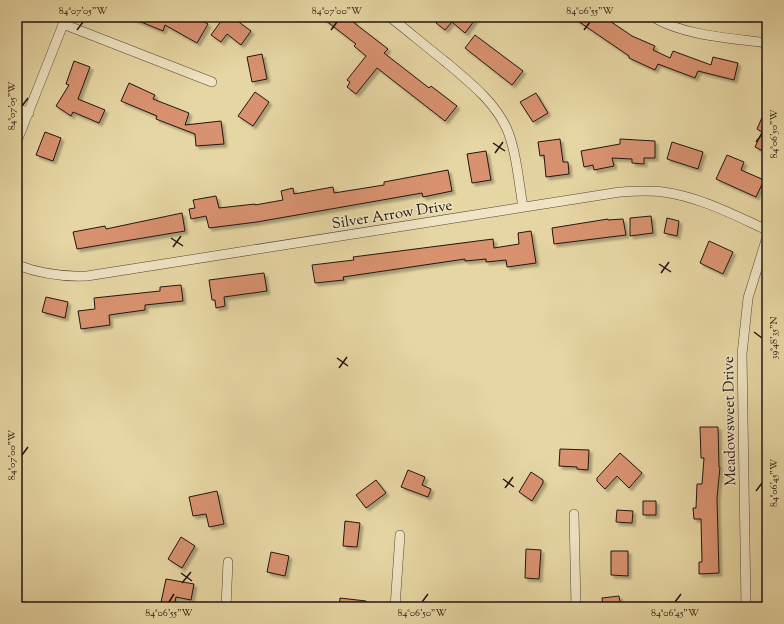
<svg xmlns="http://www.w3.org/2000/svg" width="784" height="624" font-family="'Sorts Mill Goudy',serif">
<defs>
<filter id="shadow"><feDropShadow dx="3" dy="3" stdDeviation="1" flood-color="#0004"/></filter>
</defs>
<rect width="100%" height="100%" fill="#e6d6a3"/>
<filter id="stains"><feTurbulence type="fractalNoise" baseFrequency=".005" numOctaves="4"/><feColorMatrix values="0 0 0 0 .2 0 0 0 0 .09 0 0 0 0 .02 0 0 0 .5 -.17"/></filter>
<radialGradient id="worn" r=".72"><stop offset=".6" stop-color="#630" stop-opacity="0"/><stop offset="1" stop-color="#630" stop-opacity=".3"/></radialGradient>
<!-- building -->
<path fill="#d99270" stroke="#221410" filter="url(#shadow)" d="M 129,17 L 180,17 L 188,21 L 190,17 L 195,17 L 208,24 L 197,43 L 165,25 L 163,31 Z
M 224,17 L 232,17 L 251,31 L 241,45 L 227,34 L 221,42 L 211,35 Z
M 321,17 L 357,17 L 353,22 L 388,49 L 384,53 L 429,88 L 431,86 L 457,106 L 445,121 L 377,68 L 356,94 L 347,87 L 350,82 L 347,80 L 366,56 L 354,46 L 356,44 Z
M 440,17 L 477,17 L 465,33 L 452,22 L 445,30 L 436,23 Z
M 572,17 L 604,17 L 632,36 L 655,46 L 653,50 L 670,58 L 673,51 L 711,65 L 713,57 L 738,63 L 734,80 L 698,71 L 695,78 L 658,64 L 655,70 L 629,58 L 629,56 Z
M 475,35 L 523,71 L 512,85 L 465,48 Z
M 262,54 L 267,79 L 252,82 L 247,57 Z
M 74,61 L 90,67 L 78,99 L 105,110 L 99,123 L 73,112 L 71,116 L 56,106 L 69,85 L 66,84 Z
M 129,83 L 155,95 L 153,99 L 189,113 L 185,125 L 221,121 L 224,144 L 196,146 L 195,134 L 156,119 L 157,116 L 121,101 Z
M 255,92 L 269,102 L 253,126 L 238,116 Z
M 536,93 L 548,113 L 533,122 L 520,102 Z
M 767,106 L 767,153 L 755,147 L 762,132 L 757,129 Z
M 45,132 L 61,138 L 53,161 L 36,155 Z
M 560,139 L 563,162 L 568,162 L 569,174 L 546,177 L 544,155 L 540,156 L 538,142 Z
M 620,139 L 655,141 L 655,158 L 644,158 L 644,164 L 632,163 L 632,159 L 612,158 L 614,166 L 594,170 L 593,165 L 584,167 L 581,151 L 620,144 Z
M 672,142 L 703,152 L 698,169 L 667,159 Z
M 486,151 L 491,180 L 472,183 L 467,154 Z
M 727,155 L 744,162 L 741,170 L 764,180 L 756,197 L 716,179 Z
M 448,170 L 452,191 L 423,197 L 422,193 L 257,222 L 209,228 L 206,216 L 191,219 L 189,209 L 195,208 L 193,200 L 216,196 L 219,208 L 255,204 L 255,205 L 283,200 L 281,191 L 293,188 L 294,194 L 333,187 L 334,193 L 384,185 L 384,182 Z
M 182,213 L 185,231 L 77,249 L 73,232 L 105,226 L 106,229 Z
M 651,216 L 653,233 L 630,236 L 630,218 Z
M 667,218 L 679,221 L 677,236 L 664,233 Z
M 608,219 L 608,220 L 623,219 L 626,235 L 554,244 L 552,228 Z
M 531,231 L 536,263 L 507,267 L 506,260 L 486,262 L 486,259 L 465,261 L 465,259 L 343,277 L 344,280 L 315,283 L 312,265 L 354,260 L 353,257 L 493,239 L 494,248 L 519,244 L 518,233 Z
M 709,241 L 733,252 L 723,274 L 700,263 Z
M 264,273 L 267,291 L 224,297 L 225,306 L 216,308 L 215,300 L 212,300 L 209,280 Z
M 181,285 L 183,301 L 145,305 L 145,310 L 109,315 L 110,325 L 81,329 L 78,311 L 95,309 L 94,298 L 160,291 L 160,287 Z
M 46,297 L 68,302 L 65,318 L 42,312 Z
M 700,427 L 718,427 L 719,467 L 720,467 L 717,498 L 719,573 L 699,574 L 699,562 L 702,562 L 701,519 L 694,519 L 693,508 L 696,508 L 697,484 L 702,484 L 704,458 L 701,458 Z
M 560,449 L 589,450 L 588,470 L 577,469 L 577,467 L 559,466 Z
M 620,453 L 642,473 L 629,488 L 617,476 L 605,489 L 597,481 L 597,478 Z
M 408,470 L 425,477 L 422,485 L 431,489 L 428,497 L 401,487 Z
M 531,472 L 543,480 L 543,483 L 532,501 L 519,492 Z
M 376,480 L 386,493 L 366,508 L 356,495 Z
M 217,491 L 224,524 L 209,527 L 206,514 L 193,516 L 189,497 Z
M 643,501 L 656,501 L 656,515 L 643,515 Z
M 617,510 L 633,511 L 632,523 L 616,522 Z
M 345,521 L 360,523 L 357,547 L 343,546 Z
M 181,537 L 195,546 L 182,568 L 168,559 Z
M 526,549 L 541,550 L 539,579 L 525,578 Z
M 611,551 L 628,551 L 628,576 L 611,575 Z
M 271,552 L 289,556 L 285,576 L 267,572 Z
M 166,579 L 194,584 L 191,600 L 176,597 L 174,607 L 160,607 Z
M 619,596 L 621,607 L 603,607 L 602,598 Z
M 340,598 L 366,601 L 366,607 L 339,607 Z"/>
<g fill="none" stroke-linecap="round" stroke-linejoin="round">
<defs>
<path id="minor" d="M 390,17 C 409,32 428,48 447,63 C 469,82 493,100 506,127 C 516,148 519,184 523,207
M 653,17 C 684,36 732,38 767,43
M 63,24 L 212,82
M 17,108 L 29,113
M 17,141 L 66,17
M 17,265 C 41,274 62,277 87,276 L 620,192 C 635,191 649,190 663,192 C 700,197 734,215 767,230
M 574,514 L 576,607
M 17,605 L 27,607
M 226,607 L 228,562
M 395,607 L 400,535
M 746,607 L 742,354 L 748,298 L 767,237"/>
</defs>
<!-- minor casing -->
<use href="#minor" stroke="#534435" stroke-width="10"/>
<!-- minor -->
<use href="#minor" stroke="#efe4c3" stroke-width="9"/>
</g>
<!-- ticks -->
<path fill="none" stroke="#221410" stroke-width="1.5" d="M 77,30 L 83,22M 331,30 L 337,22M 584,30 L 590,22M 22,106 L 28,98M 756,142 L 762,134M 493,143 L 505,151M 495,153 L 503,142M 171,238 L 183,246M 173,247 L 181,236M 659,264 L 671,272M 661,273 L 669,262M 754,332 L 762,338M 337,358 L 348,366M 339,368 L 347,357M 22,455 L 28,447M 503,479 L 514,487M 505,488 L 513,477M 756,491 L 762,483M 181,573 L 192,581M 182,583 L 191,572M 169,602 L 174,594M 422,602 L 428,594M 675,602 L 681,594"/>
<g text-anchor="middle" stroke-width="3" stroke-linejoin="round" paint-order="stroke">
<!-- street labels -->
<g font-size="15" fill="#221410" stroke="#efe4c3">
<text transform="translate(392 214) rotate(-9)" y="5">Silver Arrow Drive</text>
<text transform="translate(729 421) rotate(-91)" y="5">Meadowsweet Drive</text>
</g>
</g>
<!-- margin -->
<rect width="784" height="624" fill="none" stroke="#e6d6a3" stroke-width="44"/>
<rect x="22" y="22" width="740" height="580" fill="none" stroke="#221410" stroke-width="1.5"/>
<g font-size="10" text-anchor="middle" fill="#221410">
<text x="83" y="14">84°07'05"W</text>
<text x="337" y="14">84°07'00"W</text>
<text x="590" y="14">84°06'55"W</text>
<text transform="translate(11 106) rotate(-90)" y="4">84°07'05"W</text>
<text transform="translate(773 134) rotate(-90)" y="4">84°06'50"W</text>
<text transform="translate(773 338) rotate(-90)" y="4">39°48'35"N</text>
<text transform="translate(11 455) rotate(-90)" y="4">84°07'00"W</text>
<text transform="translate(773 483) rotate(-90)" y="4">84°06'45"W</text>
<text x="169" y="616">84°06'55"W</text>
<text x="422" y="616">84°06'50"W</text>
<text x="675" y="616">84°06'45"W</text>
</g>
<rect width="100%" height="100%" filter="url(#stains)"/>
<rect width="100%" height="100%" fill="url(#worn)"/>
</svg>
